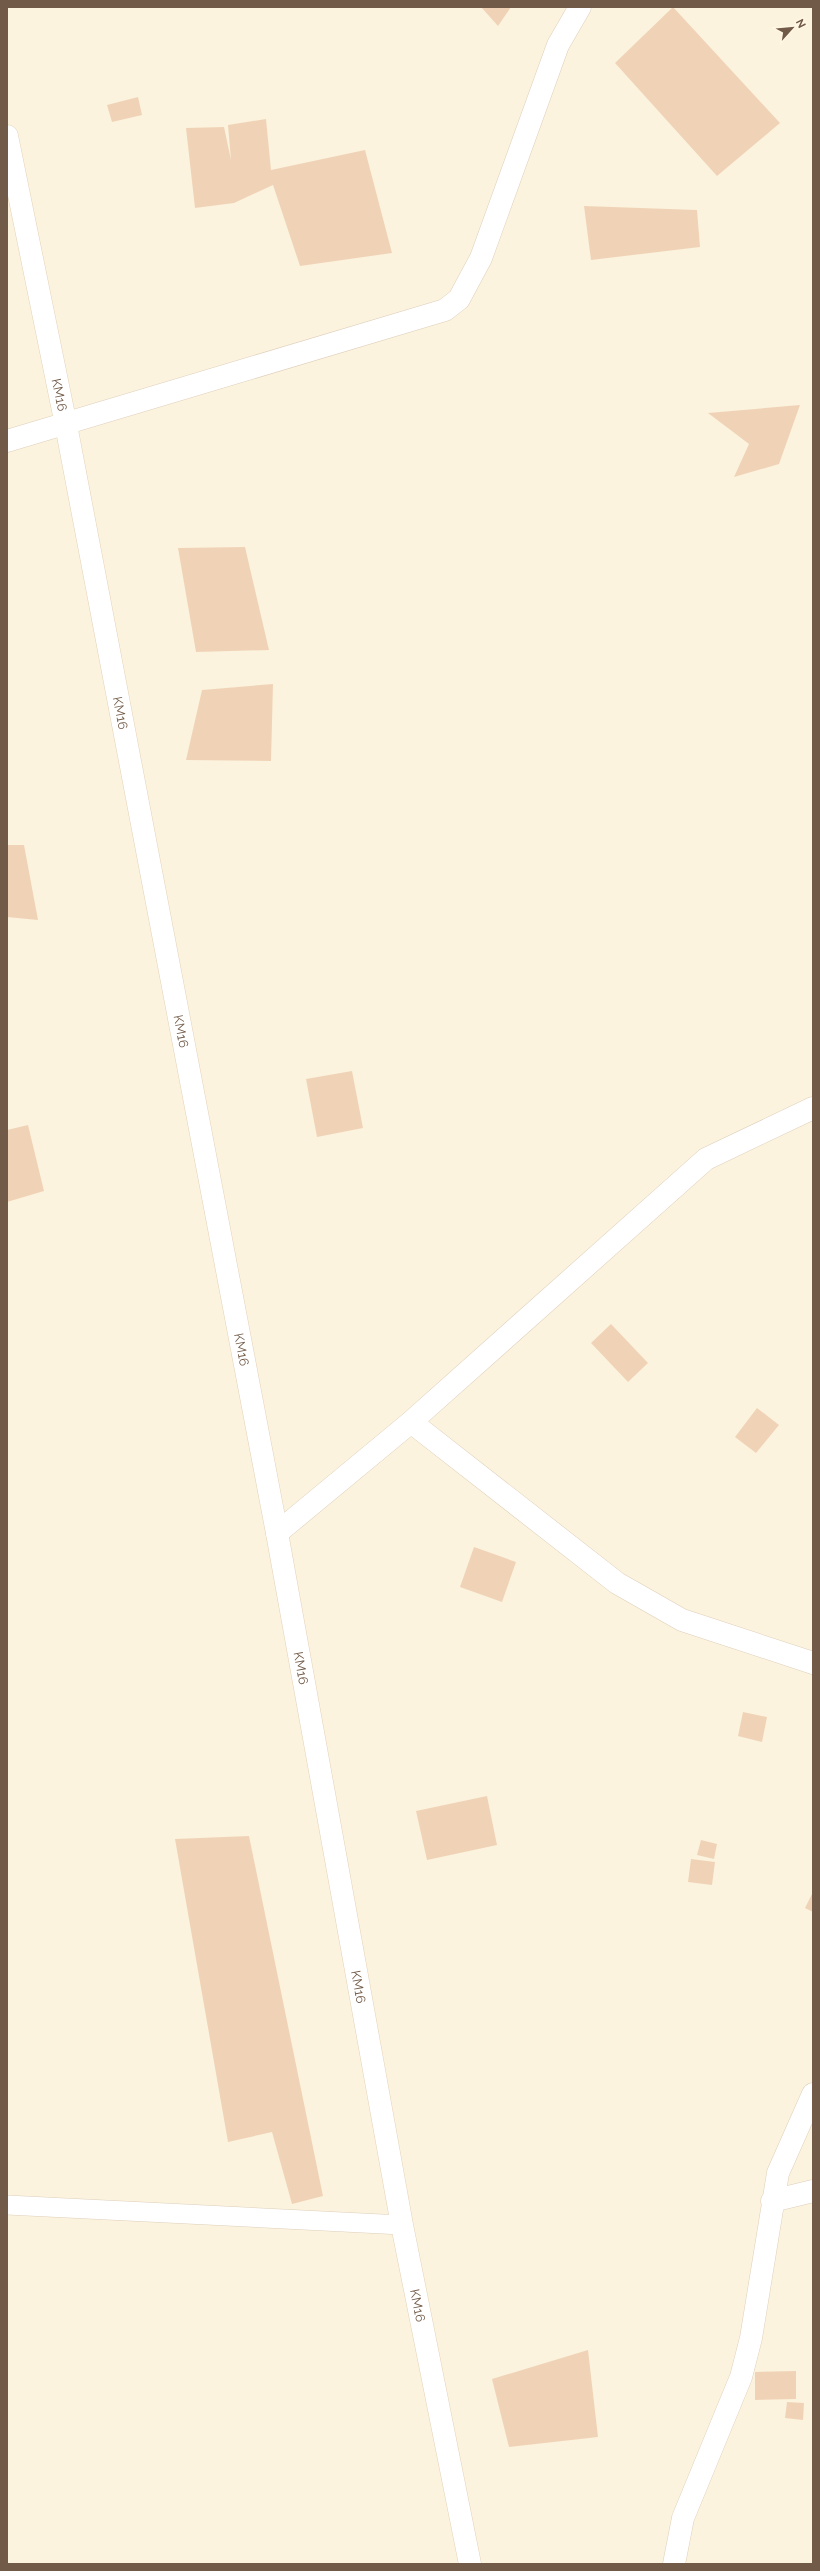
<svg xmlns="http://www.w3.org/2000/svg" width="820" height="2571" font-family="Raleway,sans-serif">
<rect width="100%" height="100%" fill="#fbf3de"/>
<!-- building -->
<path fill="#f0d3b7" d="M 481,7 L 511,7 L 498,26 Z
M 673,7 L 780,123 L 717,176 L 615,63 Z
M 138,97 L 142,115 L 112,122 L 107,105 Z
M 266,119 L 271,170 L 365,150 L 392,253 L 300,266 L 273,185 L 234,203 L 195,208 L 186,128 L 224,127 L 231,160 L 228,125 Z
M 584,206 L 697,210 L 700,247 L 591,260 Z
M 800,405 L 779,464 L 734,477 L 749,444 L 708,413 Z
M 245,547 L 269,650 L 196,652 L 178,548 Z
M 273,684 L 271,761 L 186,760 L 202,690 Z
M 7,845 L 24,845 L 38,920 L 7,917 Z
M 352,1071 L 363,1128 L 317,1137 L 306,1079 Z
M 28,1125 L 44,1191 L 7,1202 L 7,1130 Z
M 611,1324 L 648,1363 L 628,1382 L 591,1343 Z
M 757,1408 L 779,1425 L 756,1453 L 735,1437 Z
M 474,1547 L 516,1562 L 502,1602 L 460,1587 Z
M 743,1712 L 767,1717 L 762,1742 L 738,1736 Z
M 487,1796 L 497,1845 L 427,1860 L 416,1811 Z
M 249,1836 L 323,2196 L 292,2204 L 272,2132 L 228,2142 L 175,1839 Z
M 701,1840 L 717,1844 L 714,1859 L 697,1855 Z
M 691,1859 L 715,1862 L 712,1885 L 688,1882 Z
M 813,1892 L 813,1912 L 805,1908 Z
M 588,2350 L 598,2437 L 509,2447 L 492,2379 Z
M 796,2371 L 796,2399 L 755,2400 L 755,2372 Z
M 787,2402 L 804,2403 L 803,2420 L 785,2418 Z"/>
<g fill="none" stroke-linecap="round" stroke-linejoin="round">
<defs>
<path id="lane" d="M 7,2205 L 402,2225"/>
<path id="street" d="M 7,441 L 445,310 L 459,299 L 481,258 L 558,45 L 580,7
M 411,1422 L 706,1159 L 813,1108
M 277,1533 L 411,1422 L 617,1583 L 682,1620 L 813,1663
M 772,2201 L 813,2191
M 674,2564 L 683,2518 L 741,2377 L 751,2338 L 778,2173 L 813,2094"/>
<g id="secondary">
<path id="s1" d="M 7,136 L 66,425 L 277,1533 L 402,2225 L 470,2564"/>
</g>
</defs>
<!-- lane casing -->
<use href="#lane" stroke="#dfcfbb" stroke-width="20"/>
<!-- street casing -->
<use href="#street" stroke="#dfcfbb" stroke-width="23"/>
<!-- secondary casing -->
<use href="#secondary" stroke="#e4d1b9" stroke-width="23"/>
<!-- lane -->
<use href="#lane" stroke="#fff" stroke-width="19"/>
<!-- street -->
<use href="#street" stroke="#fff" stroke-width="22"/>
<!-- secondary -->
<use href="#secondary" stroke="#fff" stroke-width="22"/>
</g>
<g text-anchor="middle" stroke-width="3" stroke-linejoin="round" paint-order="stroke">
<!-- street labels -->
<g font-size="13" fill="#715a47" stroke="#fff7e4">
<text dy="5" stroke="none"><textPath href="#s1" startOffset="264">KM16</textPath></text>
<text dy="5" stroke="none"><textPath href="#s1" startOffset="588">KM16</textPath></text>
<text dy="5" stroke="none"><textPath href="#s1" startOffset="912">KM16</textPath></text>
<text dy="5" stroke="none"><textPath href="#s1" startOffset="1236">KM16</textPath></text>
<text dy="5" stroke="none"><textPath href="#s1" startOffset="1560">KM16</textPath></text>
<text dy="5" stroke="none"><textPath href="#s1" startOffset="1884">KM16</textPath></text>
<text dy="5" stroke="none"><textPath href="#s1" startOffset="2208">KM16</textPath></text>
</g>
</g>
<!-- border -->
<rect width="820" height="2571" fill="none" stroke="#715a47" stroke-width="16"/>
<!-- north arrow -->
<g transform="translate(792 28) rotate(63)" stroke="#fff7e4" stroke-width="3" paint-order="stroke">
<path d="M0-3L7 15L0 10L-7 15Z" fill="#715a47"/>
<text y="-6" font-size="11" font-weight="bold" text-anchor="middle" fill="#715a47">N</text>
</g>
</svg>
